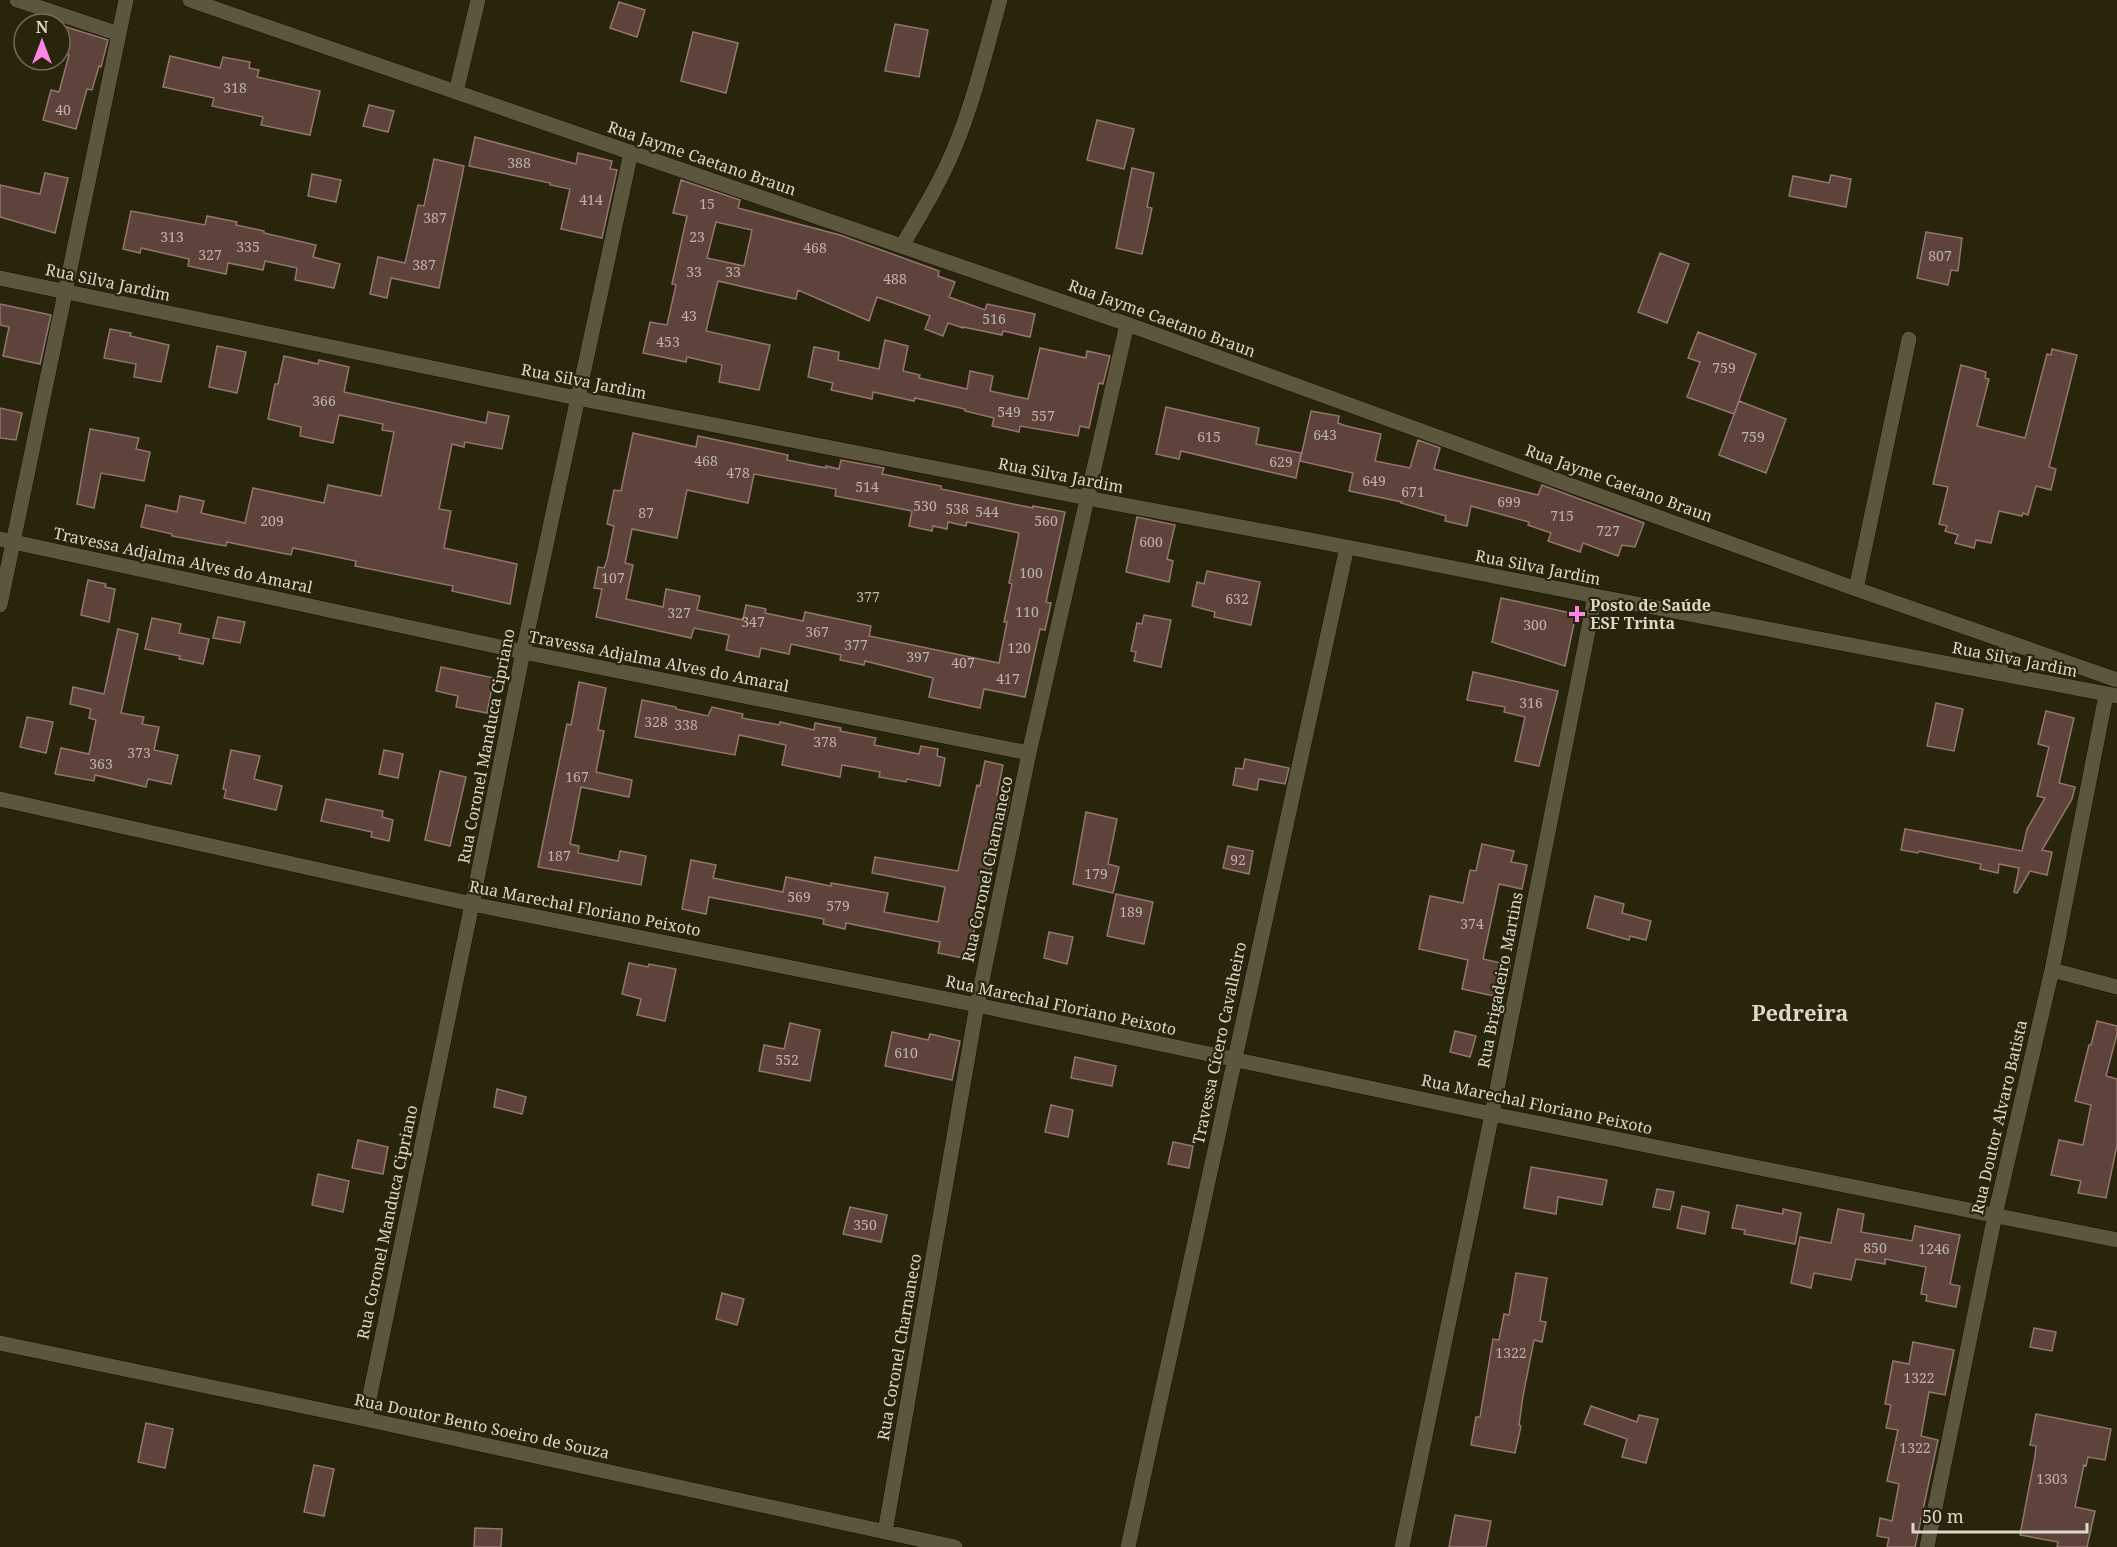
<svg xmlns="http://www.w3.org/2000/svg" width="2117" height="1547" font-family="'Noto Serif',serif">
<rect width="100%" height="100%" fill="#29250d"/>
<!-- building -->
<path fill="#5d433a" stroke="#93766d" stroke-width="1.5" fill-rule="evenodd" d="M 619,2 L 645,10 L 637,37 L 610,28 Z
M 895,24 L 928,30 L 919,77 L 885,71 Z
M 60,25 L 108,40 L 101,67 L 99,66 L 92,90 L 87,89 L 76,129 L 43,120 L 51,90 L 59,92 L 69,55 L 60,53 Z
M 693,32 L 738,43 L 726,93 L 681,81 Z
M 170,56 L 220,68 L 223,57 L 250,62 L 249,68 L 259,70 L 257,77 L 320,91 L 310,135 L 261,125 L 263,117 L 212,106 L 214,98 L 163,87 Z
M 369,105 L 394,111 L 388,132 L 363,126 Z
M 1097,120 L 1134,129 L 1124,169 L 1087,160 Z
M 475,137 L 576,164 L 578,153 L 612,161 L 610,169 L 617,170 L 602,238 L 561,229 L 570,189 L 550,185 L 550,183 L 469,166 Z
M 434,159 L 464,166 L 439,288 L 391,278 L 387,298 L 370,294 L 378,257 L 405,263 L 418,205 L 424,206 Z
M 1132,168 L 1154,173 L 1147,207 L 1152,208 L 1142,254 L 1116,248 Z
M 45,173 L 68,178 L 55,233 L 0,217 L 0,185 L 40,194 Z
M 312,174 L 341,180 L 336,202 L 308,196 Z
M 1831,175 L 1851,179 L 1846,207 L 1789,196 L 1793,176 L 1829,183 Z
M 681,180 L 740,200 L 738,208 L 840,235 L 939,271 L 938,276 L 955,282 L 949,297 L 985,310 L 987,304 L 1035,314 L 1030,337 L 1003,331 L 1002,335 L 963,327 L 963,328 L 948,323 L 943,336 L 925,329 L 930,316 L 877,297 L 869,321 L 798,290 L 796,299 L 718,281 L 706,331 L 770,345 L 759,390 L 719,382 L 722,365 L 687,357 L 686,362 L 643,353 L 650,322 L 667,325 L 676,285 L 672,284 L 687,216 L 673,213 ZM 716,222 L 752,230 L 744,266 L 707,258 Z
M 131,211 L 205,225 L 207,216 L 237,222 L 236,225 L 264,231 L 264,233 L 316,245 L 313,257 L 340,264 L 334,288 L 295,280 L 297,268 L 265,261 L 263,270 L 228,263 L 226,274 L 188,266 L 189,259 L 141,248 L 140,253 L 123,249 Z
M 1926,232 L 1962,238 L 1958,271 L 1951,270 L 1948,285 L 1917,278 Z
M 1660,253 L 1689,264 L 1667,323 L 1638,312 Z
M 0,304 L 51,315 L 40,364 L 3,356 L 9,327 L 0,325 Z
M 110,329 L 131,333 L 130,336 L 169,345 L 161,382 L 134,377 L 136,364 L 104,358 Z
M 1698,332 L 1756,354 L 1734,414 L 1687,397 L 1700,362 L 1688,358 Z
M 885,340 L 908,346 L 903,371 L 920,375 L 919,378 L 967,389 L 970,371 L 993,376 L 990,391 L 1028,399 L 1040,348 L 1086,358 L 1087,351 L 1110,356 L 1103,384 L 1099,383 L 1089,428 L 1080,426 L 1078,436 L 1020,426 L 1019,432 L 992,426 L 994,418 L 965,411 L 965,409 L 915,398 L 914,401 L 873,392 L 872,399 L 831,390 L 833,383 L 808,377 L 814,347 L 839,352 L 838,360 L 879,369 Z
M 217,346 L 246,352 L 237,393 L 209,387 Z
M 2052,349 L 2077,355 L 2049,467 L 2056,469 L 2051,490 L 2036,486 L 2028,515 L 2023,513 L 2022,516 L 1999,511 L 1991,543 L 1976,540 L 1974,548 L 1955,543 L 1958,535 L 1945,531 L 1947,526 L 1939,524 L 1948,487 L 1933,484 L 1961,365 L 1986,372 L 1985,378 L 1989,379 L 1977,426 L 2025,438 L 2047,354 L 2051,355 Z
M 284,356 L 318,364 L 319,360 L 349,367 L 344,392 L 486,423 L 488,412 L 509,416 L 502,449 L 465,442 L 464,447 L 452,444 L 439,509 L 451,511 L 444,548 L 517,564 L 510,604 L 452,591 L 453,586 L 355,566 L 356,561 L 293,548 L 291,555 L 227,542 L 226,546 L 209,543 L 172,536 L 172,534 L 141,527 L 146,505 L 177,512 L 180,496 L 204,501 L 201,513 L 245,523 L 253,488 L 324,503 L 328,485 L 381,496 L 394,432 L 382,430 L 383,424 L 339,415 L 333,443 L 300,436 L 301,427 L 268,419 L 275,384 L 278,384 Z
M 1739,401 L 1786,419 L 1766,473 L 1719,455 Z
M 1166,407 L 1259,428 L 1256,444 L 1301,453 L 1296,478 L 1181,451 L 1179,459 L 1156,454 Z
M 0,408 L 22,413 L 16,440 L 0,438 Z
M 1311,411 L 1339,416 L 1338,423 L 1346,426 L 1381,434 L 1375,461 L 1410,468 L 1418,440 L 1440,448 L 1434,469 L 1538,495 L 1542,485 L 1644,523 L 1635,547 L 1622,545 L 1618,556 L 1583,543 L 1580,552 L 1548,541 L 1551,533 L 1528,525 L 1529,522 L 1471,506 L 1467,526 L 1445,521 L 1446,516 L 1401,503 L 1402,502 L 1349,491 L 1353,473 L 1300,461 Z
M 90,429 L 139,438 L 136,449 L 150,452 L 144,481 L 101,473 L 94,508 L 77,504 Z
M 633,433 L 696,447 L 698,436 L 788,455 L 787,460 L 826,468 L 826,466 L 839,469 L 841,460 L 884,468 L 882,474 L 941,486 L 941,489 L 1033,508 L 1033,506 L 1065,512 L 1046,602 L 1051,603 L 1045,630 L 1040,629 L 1025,697 L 984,689 L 980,708 L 929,697 L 933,678 L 865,661 L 864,665 L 840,660 L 841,655 L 791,644 L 789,654 L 761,648 L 759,657 L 726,650 L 729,635 L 694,628 L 691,638 L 596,617 L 602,589 L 594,588 L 598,567 L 604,568 L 607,560 L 614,526 L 607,524 L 614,490 L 621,491 ZM 754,474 L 836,489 L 835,496 L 912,511 L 909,526 L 932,531 L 933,526 L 947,529 L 948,522 L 966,526 L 967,522 L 1019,533 L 1009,583 L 1012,584 L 1004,622 L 1007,622 L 999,663 L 869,636 L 871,626 L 805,612 L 803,621 L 765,613 L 766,609 L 746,605 L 743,620 L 697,610 L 700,596 L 666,589 L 663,607 L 626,599 L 633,565 L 625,563 L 632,529 L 677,538 L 687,490 L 748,503 Z
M 1137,517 L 1175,525 L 1167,559 L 1173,561 L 1169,582 L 1126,572 Z
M 1207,571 L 1260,582 L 1251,625 L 1214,617 L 1215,612 L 1192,606 L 1197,582 L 1204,584 Z
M 88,580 L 106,584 L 105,587 L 115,589 L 109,622 L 81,615 Z
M 1501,598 L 1576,614 L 1565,666 L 1492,642 Z
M 1144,615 L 1171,620 L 1161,667 L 1134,661 L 1136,652 L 1131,651 L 1137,623 L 1142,624 Z
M 218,617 L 245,622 L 240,643 L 213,638 Z
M 152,618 L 181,624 L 179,633 L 209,639 L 203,664 L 179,659 L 180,656 L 145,649 Z
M 118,629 L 138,634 L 121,713 L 144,717 L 142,724 L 159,727 L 154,750 L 178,755 L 171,784 L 148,779 L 146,787 L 95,775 L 94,781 L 55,774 L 61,748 L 89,754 L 96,720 L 89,718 L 91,709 L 70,704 L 73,687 L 104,694 Z
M 441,667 L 494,678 L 487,713 L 456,707 L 458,696 L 436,691 Z
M 1473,672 L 1558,691 L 1539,766 L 1515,761 L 1525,717 L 1504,712 L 1505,707 L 1467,700 Z
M 579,682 L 606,688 L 598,730 L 604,731 L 596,772 L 632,780 L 629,797 L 581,787 L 570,844 L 579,846 L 578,853 L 618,861 L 620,851 L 646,856 L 641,885 L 538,867 L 567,724 L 571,725 Z
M 642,700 L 676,707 L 676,709 L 708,716 L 712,707 L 743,714 L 742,718 L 779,725 L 780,722 L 814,730 L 815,723 L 841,728 L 840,731 L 876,738 L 874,745 L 919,754 L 921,746 L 938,749 L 937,756 L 945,758 L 940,786 L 907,779 L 906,782 L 879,777 L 880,772 L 842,765 L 840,777 L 782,765 L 786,745 L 739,735 L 735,755 L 635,737 Z
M 1936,703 L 1963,709 L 1954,751 L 1927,746 Z
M 2046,711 L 2074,718 L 2059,783 L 2075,787 L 2072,799 L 2042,850 L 2052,852 L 2047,875 L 2030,871 L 2017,893 L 2014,892 L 2019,868 L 1999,864 L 1998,873 L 1980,869 L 1981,864 L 1919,851 L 1918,853 L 1901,850 L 1905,829 L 2022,851 L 2027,829 L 2045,798 L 2037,796 L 2049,747 L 2038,744 Z
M 27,717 L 53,722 L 46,753 L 20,747 Z
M 231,750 L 260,756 L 254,779 L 282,786 L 276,810 L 224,798 L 226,790 L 223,789 Z
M 384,750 L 403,754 L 398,778 L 379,774 Z
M 1245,759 L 1289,768 L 1285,784 L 1259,779 L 1257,790 L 1233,785 L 1236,768 L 1243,769 Z
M 985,761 L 1003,765 L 997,795 L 1010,797 L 1003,829 L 998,828 L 986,896 L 982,895 L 968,959 L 938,953 L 940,942 L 846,923 L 845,929 L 823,924 L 824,919 L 709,897 L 706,914 L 682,909 L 691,860 L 716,865 L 713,878 L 783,892 L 786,877 L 831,886 L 831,883 L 888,893 L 884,912 L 938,922 L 945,887 L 872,873 L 875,857 L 958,871 L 977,785 L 980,786 Z
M 440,771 L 466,777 L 450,846 L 425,840 Z
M 326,799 L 383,811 L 382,817 L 393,820 L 389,841 L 371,837 L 372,832 L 321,821 Z
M 1086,812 L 1117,819 L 1108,864 L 1119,867 L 1113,893 L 1073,884 Z
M 1482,844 L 1514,851 L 1511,862 L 1527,865 L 1522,889 L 1499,884 L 1483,959 L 1510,965 L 1503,998 L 1462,989 L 1468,960 L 1419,949 L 1430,896 L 1463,903 L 1470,870 L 1476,871 Z
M 1228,846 L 1253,851 L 1249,874 L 1223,868 Z
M 1116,894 L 1153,902 L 1144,944 L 1107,936 Z
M 1595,896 L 1624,904 L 1622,913 L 1651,921 L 1646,940 L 1630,936 L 1629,940 L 1587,928 Z
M 1049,932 L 1073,937 L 1067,964 L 1044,958 Z
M 629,963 L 648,967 L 649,964 L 676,969 L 665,1021 L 637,1015 L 641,999 L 622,994 Z
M 2097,1021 L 2117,1026 L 2117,1034 L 2106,1076 L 2117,1079 L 2117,1145 L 2106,1198 L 2078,1193 L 2081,1181 L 2051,1175 L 2059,1140 L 2083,1145 L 2091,1105 L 2075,1101 L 2089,1045 L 2091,1045 Z
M 790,1023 L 820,1030 L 810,1081 L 759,1071 L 764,1045 L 784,1049 Z
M 1455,1031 L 1476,1036 L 1470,1057 L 1450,1052 Z
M 892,1032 L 928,1040 L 930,1034 L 960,1041 L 952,1080 L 885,1066 Z
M 1075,1057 L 1116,1066 L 1112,1086 L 1071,1078 Z
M 497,1089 L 526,1097 L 522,1114 L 494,1107 Z
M 1051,1105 L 1073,1110 L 1068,1137 L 1045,1132 Z
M 358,1140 L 388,1147 L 383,1174 L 352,1168 Z
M 1173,1142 L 1193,1146 L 1189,1168 L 1168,1164 Z
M 1531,1167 L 1607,1180 L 1602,1205 L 1558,1197 L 1556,1214 L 1524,1208 Z
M 318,1174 L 349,1181 L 343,1212 L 312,1205 Z
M 1657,1189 L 1674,1192 L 1670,1210 L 1653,1207 Z
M 1737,1205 L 1783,1214 L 1783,1209 L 1801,1213 L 1795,1244 L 1744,1234 L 1745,1230 L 1732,1228 Z
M 1682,1206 L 1709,1212 L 1705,1234 L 1677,1228 Z
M 850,1207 L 887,1215 L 881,1242 L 843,1234 Z
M 1838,1209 L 1864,1214 L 1861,1232 L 1912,1241 L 1915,1226 L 1960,1235 L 1950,1284 L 1960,1286 L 1956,1307 L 1926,1301 L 1927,1295 L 1921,1294 L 1926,1267 L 1885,1259 L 1885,1264 L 1856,1259 L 1851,1280 L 1814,1273 L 1811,1288 L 1791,1283 L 1800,1237 L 1831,1243 Z
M 1516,1273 L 1547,1278 L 1540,1321 L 1546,1322 L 1542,1342 L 1534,1340 L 1523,1396 L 1519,1425 L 1521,1426 L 1515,1453 L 1471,1445 L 1476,1417 L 1480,1417 L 1493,1339 L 1499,1340 L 1504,1314 L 1509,1315 Z
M 722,1293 L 744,1299 L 737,1325 L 716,1319 Z
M 2034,1328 L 2056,1332 L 2052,1351 L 2030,1347 Z
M 1913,1342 L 1954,1350 L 1945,1395 L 1929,1392 L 1921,1436 L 1938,1440 L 1915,1547 L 1887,1547 L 1889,1538 L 1877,1536 L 1880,1518 L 1892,1521 L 1899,1484 L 1887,1481 L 1898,1430 L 1886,1428 L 1891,1405 L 1885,1404 L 1893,1361 L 1909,1364 Z
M 1591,1406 L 1637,1422 L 1639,1415 L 1658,1419 L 1646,1463 L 1622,1457 L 1627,1439 L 1584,1424 Z
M 2036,1414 L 2111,1429 L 2105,1460 L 2088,1457 L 2086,1466 L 2084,1465 L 2075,1507 L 2095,1511 L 2087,1547 L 2057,1547 L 2058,1542 L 2020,1535 L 2035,1456 L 2036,1446 L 2030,1445 Z
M 146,1423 L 173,1429 L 165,1468 L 138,1462 Z
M 314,1465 L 334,1469 L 324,1516 L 304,1512 Z
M 1455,1515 L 1491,1521 L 1486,1547 L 1449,1547 Z
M 475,1528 L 502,1529 L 501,1547 L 474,1547 Z"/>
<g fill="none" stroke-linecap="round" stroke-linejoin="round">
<defs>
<path id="minor" d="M 17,0 L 119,34
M 190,0 L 1127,324 L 1856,589 L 2117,680
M 456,92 L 478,0
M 902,246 C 920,215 940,183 954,149 C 974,101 986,50 1000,0
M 0,278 L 577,398 L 1087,498 L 1347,547 L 1595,596 L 2117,696
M 0,539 L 523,652 L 1029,753
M 1856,589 L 1909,339
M 0,605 L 126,0
M 1998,673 L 2008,642
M 0,799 L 472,904 L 977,1005 L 1492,1114 L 2117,1240
M 2052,970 L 2117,987
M 0,1343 L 365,1419 L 955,1547
M 365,1419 L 472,904 L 523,652 L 631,152
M 885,1532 L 977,1005 L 1029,753 L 1127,324
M 1128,1547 L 1347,547
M 1402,1547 L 1492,1114 L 1595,596
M 1927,1547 L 1995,1215 L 2052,970 L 2106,695"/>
</defs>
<!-- minor casing -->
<use href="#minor" stroke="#120d00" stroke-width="16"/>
<!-- minor -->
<use href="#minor" stroke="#5b563d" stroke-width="15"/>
</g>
<!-- markers -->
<path fill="#fa87e6" stroke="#29250d" stroke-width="2" d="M1574 605h6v6h6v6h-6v6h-6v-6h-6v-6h6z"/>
<g text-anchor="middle" stroke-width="4.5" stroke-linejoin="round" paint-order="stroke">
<!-- number labels -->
<g font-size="14" fill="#bcb4a7">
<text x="235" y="93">318</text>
<text x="63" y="115">40</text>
<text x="519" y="168">388</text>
<text x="591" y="205">414</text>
<text x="707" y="209">15</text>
<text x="435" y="223">387</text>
<text x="172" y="242">313</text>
<text x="697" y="242">23</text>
<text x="248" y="252">335</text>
<text x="815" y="253">468</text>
<text x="210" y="260">327</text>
<text x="1940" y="261">807</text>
<text x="424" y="270">387</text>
<text x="694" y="277">33</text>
<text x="733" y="277">33</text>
<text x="895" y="284">488</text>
<text x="689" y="321">43</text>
<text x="994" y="324">516</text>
<text x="668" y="347">453</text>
<text x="1724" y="373">759</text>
<text x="324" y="406">366</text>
<text x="1009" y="417">549</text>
<text x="1043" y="421">557</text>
<text x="1325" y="440">643</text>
<text x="1209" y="442">615</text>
<text x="1753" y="442">759</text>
<text x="706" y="466">468</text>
<text x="1281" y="467">629</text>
<text x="738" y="478">478</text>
<text x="1374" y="486">649</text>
<text x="867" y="492">514</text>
<text x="1413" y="497">671</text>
<text x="1509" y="507">699</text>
<text x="925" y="511">530</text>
<text x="957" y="514">538</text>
<text x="987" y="517">544</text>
<text x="646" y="518">87</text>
<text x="1562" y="521">715</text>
<text x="272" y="526">209</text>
<text x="1046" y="526">560</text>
<text x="1608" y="536">727</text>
<text x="1151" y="547">600</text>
<text x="1031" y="578">100</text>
<text x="613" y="583">107</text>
<text x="868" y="602">377</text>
<text x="1237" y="604">632</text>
<text x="1027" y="617">110</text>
<text x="679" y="618">327</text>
<text x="753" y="627">347</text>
<text x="1535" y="630">300</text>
<text x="817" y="637">367</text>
<text x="856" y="650">377</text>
<text x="1019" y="653">120</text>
<text x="918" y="662">397</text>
<text x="963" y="668">407</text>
<text x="1008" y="684">417</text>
<text x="1531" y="708">316</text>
<text x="656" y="727">328</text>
<text x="686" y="730">338</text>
<text x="825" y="747">378</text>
<text x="139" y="758">373</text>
<text x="101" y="769">363</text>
<text x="577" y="782">167</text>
<text x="559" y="861">187</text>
<text x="1238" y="865">92</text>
<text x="1096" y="879">179</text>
<text x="799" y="902">569</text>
<text x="838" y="911">579</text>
<text x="1131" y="917">189</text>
<text x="1472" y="929">374</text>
<text x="906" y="1058">610</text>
<text x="787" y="1065">552</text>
<text x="865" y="1230">350</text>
<text x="1875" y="1253">850</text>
<text x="1934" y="1254">1246</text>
<text x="1511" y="1358">1322</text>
<text x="1919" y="1383">1322</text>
<text x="1915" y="1453">1322</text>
<text x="2052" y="1484">1303</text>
</g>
<!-- street labels -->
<g font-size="16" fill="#dcd9cb" stroke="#29250d">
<text transform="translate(702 158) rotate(19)" y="6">Rua Jayme Caetano Braun</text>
<text transform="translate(108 282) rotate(12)" y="6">Rua Silva Jardim</text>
<text transform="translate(1162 318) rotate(20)" y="6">Rua Jayme Caetano Braun</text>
<text transform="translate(584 381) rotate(11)" y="6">Rua Silva Jardim</text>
<text transform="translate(1061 475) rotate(11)" y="6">Rua Silva Jardim</text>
<text transform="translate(1619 483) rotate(20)" y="6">Rua Jayme Caetano Braun</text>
<text transform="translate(183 560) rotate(12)" y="6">Travessa Adjalma Alves do Amaral</text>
<text transform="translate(1538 567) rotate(11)" y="6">Rua Silva Jardim</text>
<text transform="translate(2015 659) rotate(11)" y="6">Rua Silva Jardim</text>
<text transform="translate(659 661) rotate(11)" y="6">Travessa Adjalma Alves do Amaral</text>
<text transform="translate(486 746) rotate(-79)" y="6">Rua Coronel Manduca Cipriano</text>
<text transform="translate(987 869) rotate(-78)" y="6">Rua Coronel Charnaneco</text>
<text transform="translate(585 908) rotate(11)" y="6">Rua Marechal Floriano Peixoto</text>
<text transform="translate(1500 980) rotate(-79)" y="6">Rua Brigadeiro Martins</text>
<text transform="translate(1061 1005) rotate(12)" y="6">Rua Marechal Floriano Peixoto</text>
<text transform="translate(1219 1043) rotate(-78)" y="6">Travessa Cícero Cavalheiro</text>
<text transform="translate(1537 1104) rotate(12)" y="6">Rua Marechal Floriano Peixoto</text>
<text transform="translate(1999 1117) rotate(-77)" y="6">Rua Doutor Alvaro Batista</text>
<text transform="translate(387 1222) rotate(-78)" y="6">Rua Coronel Manduca Cipriano</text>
<text transform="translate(899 1347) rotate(-80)" y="6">Rua Coronel Charnaneco</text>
<text transform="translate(482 1426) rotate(12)" y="6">Rua Doutor Bento Soeiro de Souza</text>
</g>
<!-- poi labels -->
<g font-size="16" font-weight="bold" fill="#dcd9cb" stroke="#29250d" text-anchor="start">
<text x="1590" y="611">Posto de Saúde<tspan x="1590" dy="18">ESF Trinta</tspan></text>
</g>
<!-- district labels -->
<g font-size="22" font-weight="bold" fill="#dcd9cb" stroke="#29250d">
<text x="1800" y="1021">Pedreira</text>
</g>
</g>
<!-- north arrow -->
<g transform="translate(42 42)"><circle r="28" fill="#29250d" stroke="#716d59" stroke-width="1.5"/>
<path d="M0-4.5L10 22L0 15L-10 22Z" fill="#fa87e6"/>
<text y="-9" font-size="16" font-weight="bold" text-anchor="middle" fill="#dcd9cb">N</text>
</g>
<!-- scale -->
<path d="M1913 1523v9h174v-9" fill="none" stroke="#dcd9cb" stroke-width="3"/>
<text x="1922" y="1523" font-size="18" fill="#dcd9cb" stroke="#29250d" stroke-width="4.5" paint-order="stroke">50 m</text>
</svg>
